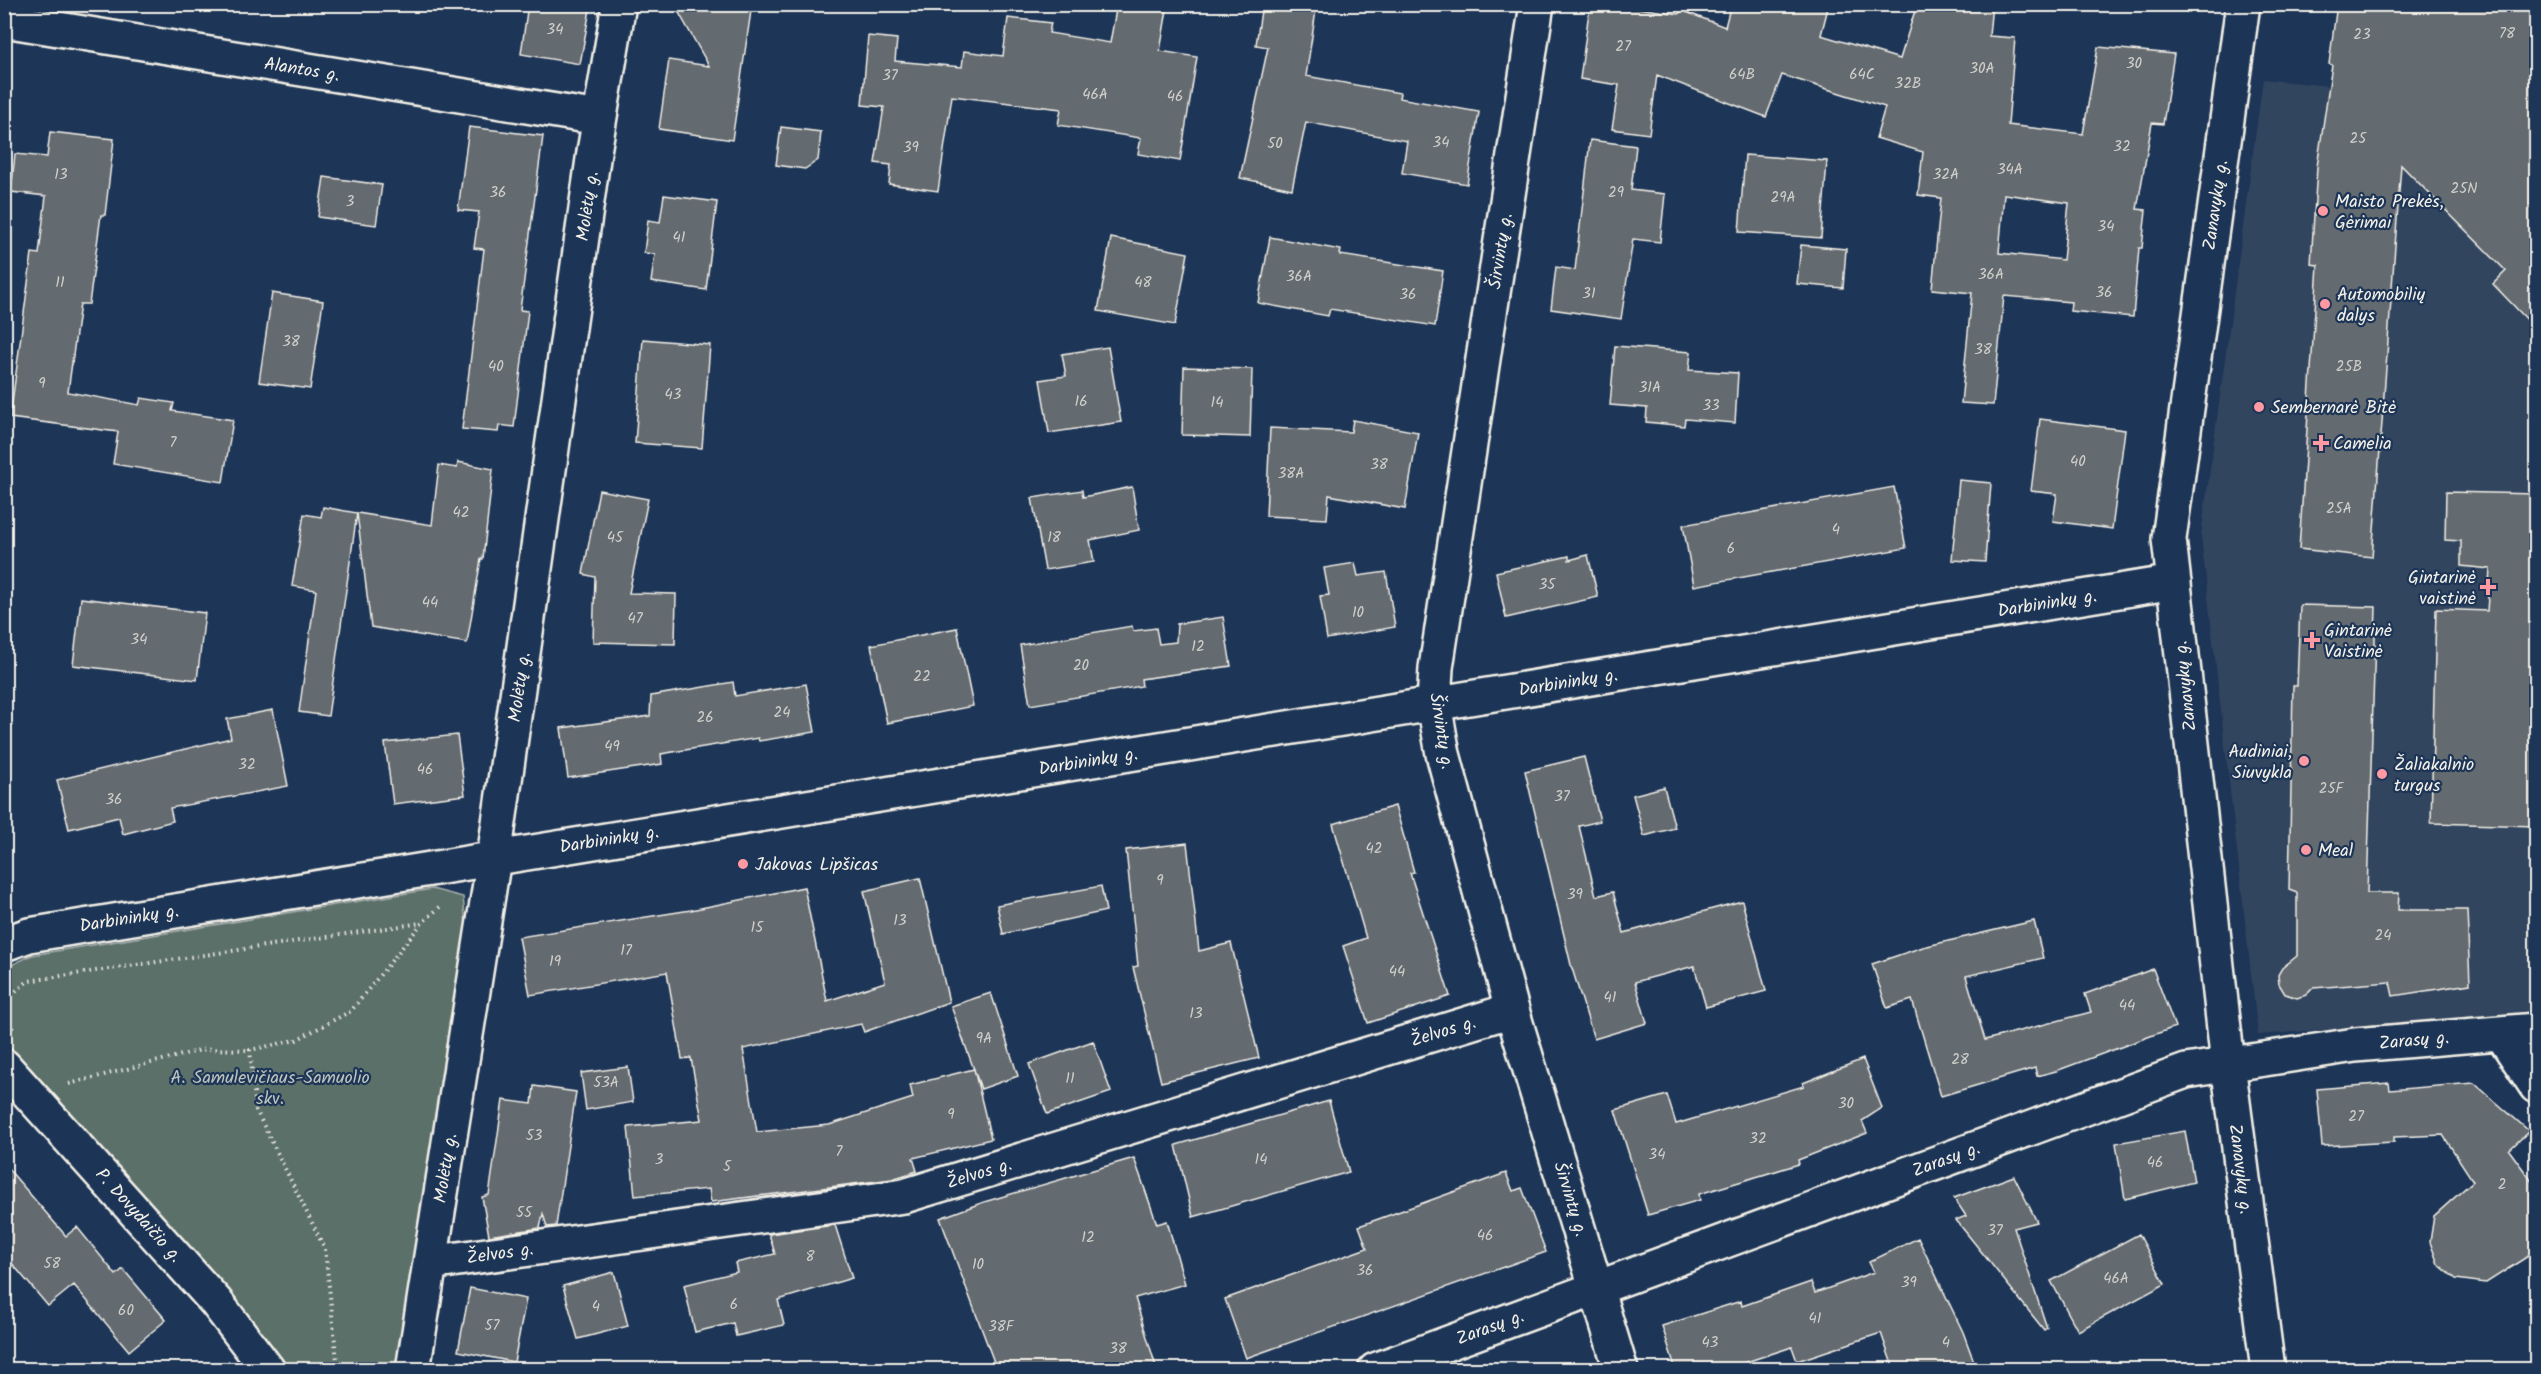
<svg xmlns="http://www.w3.org/2000/svg" width="2541" height="1374" font-family="Kalam,sans-serif">
<rect width="100%" height="100%" fill="#1d3557"/>
<filter id="ink" filterUnits="userSpaceOnUse"><feTurbulence type="fractalNoise" baseFrequency=".0167" numOctaves="2"/><feDisplacementMap in="SourceGraphic" scale="12" xChannelSelector="R" yChannelSelector="G"/><feConvolveMatrix kernelMatrix="1 2 1 2 8 2 1 2 1" color-interpolation-filters="sRGB"/></filter>
<g filter="url(#ink)">
<!-- built -->
<path fill="#32455e" d="M 2263,79 L 2384,92 L 2454,137 L 2536,221 L 2536,1013 L 2258,1035 L 2201,536 Z"/>
<!-- green -->
<path fill="#5b6f6b" stroke="#a8b0aa" stroke-width="1.5" d="M 432,889 L 463,897 L 466,924 L 402,1369 L 285,1369 L 198,1261 L 5,1048 L 5,968 L 32,955 Z"/>
<!-- building -->
<path fill="#646a6f" stroke="#f4f1e8" stroke-width="1.5" fill-rule="evenodd" d="M 528,4 L 591,4 L 580,64 L 521,54 Z
M 674,4 L 752,4 L 732,140 L 659,129 L 669,60 L 709,66 Z
M 1117,4 L 1168,4 L 1160,51 L 1197,57 L 1180,161 L 1138,154 L 1141,138 L 1058,125 L 1061,109 L 952,96 L 938,191 L 889,184 L 891,165 L 875,163 L 884,107 L 862,105 L 868,36 L 897,39 L 895,61 L 962,67 L 964,51 L 1003,56 L 1008,18 L 1051,23 L 1049,33 L 1110,43 Z
M 1262,4 L 1317,4 L 1306,76 L 1400,93 L 1399,98 L 1479,112 L 1467,184 L 1402,173 L 1407,141 L 1306,122 L 1292,189 L 1240,178 L 1268,47 L 1256,45 Z
M 1590,4 L 1610,4 L 1679,14 L 1681,10 L 1725,27 L 1731,4 L 1829,4 L 1821,35 L 1900,59 L 1917,4 L 1992,4 L 1989,36 L 2015,38 L 2008,125 L 2083,134 L 2098,47 L 2174,54 L 2163,124 L 2152,123 L 2137,209 L 2146,210 L 2142,248 L 2139,248 L 2133,317 L 2070,311 L 2071,302 L 2004,296 L 1993,405 L 1961,403 L 1972,293 L 1932,289 L 1941,198 L 1918,195 L 1923,152 L 1876,138 L 1885,107 L 1782,75 L 1766,117 L 1657,75 L 1649,134 L 1612,129 L 1619,85 L 1580,79 ZM 2004,194 L 2069,203 L 2063,260 L 1999,253 Z
M 2337,4 L 2536,4 L 2536,329 L 2493,284 L 2506,271 L 2401,165 L 2372,557 L 2299,549 L 2318,265 L 2311,264 L 2317,167 L 2332,65 L 2329,64 Z
M 469,127 L 543,136 L 520,310 L 528,311 L 514,427 L 499,425 L 498,432 L 462,429 L 484,249 L 474,248 L 479,212 L 458,210 Z
M 781,127 L 821,132 L 818,160 L 805,169 L 776,165 Z
M 50,132 L 114,139 L 105,215 L 101,215 L 89,304 L 80,304 L 68,392 L 139,405 L 141,398 L 174,403 L 172,411 L 233,420 L 223,482 L 113,464 L 118,432 L 10,418 L 32,253 L 39,254 L 46,196 L 11,192 L 15,154 L 47,157 Z
M 1590,140 L 1636,146 L 1631,190 L 1665,194 L 1660,242 L 1633,239 L 1621,319 L 1551,309 L 1556,267 L 1575,270 Z
M 1745,155 L 1827,161 L 1821,238 L 1739,232 Z
M 324,177 L 382,185 L 376,225 L 318,217 Z
M 664,195 L 717,202 L 706,290 L 651,282 L 655,254 L 644,253 L 648,220 L 660,222 Z
M 1270,237 L 1341,250 L 1340,255 L 1443,271 L 1435,326 L 1330,309 L 1328,316 L 1258,303 Z
M 1111,238 L 1188,253 L 1175,325 L 1098,311 Z
M 1801,245 L 1846,249 L 1843,288 L 1797,284 Z
M 272,293 L 323,301 L 310,389 L 259,382 Z
M 643,339 L 710,345 L 702,448 L 635,443 Z
M 1615,346 L 1691,352 L 1689,370 L 1738,373 L 1735,423 L 1685,419 L 1684,426 L 1646,422 L 1647,408 L 1610,405 Z
M 1108,347 L 1121,422 L 1049,433 L 1040,380 L 1066,376 L 1062,354 Z
M 1184,367 L 1252,369 L 1250,437 L 1182,435 Z
M 2040,419 L 2125,430 L 2112,529 L 2053,521 L 2057,494 L 2031,491 Z
M 1353,420 L 1418,432 L 1405,509 L 1329,495 L 1327,519 L 1266,516 L 1270,428 L 1351,432 Z
M 458,462 L 493,469 L 483,559 L 481,559 L 467,643 L 371,627 L 357,513 L 432,525 L 439,465 L 457,468 Z
M 1959,480 L 1991,483 L 1985,562 L 1952,560 Z
M 1132,487 L 1139,530 L 1090,540 L 1094,562 L 1045,570 L 1032,498 L 1082,490 L 1083,497 Z
M 1894,487 L 1906,548 L 1694,586 L 1683,525 Z
M 599,490 L 648,499 L 629,593 L 676,594 L 675,644 L 593,642 L 595,577 L 583,574 Z
M 2446,492 L 2536,494 L 2536,826 L 2431,823 L 2436,609 L 2487,611 L 2490,569 L 2461,566 L 2461,541 L 2445,540 Z
M 323,507 L 357,513 L 328,716 L 299,712 L 316,590 L 292,586 L 304,514 L 321,517 Z
M 1588,555 L 1598,597 L 1506,618 L 1496,572 L 1569,556 L 1569,560 Z
M 1355,563 L 1358,576 L 1386,572 L 1395,627 L 1327,639 L 1320,596 L 1329,595 L 1324,568 Z
M 81,598 L 205,613 L 197,680 L 73,665 Z
M 2300,605 L 2376,607 L 2367,893 L 2399,893 L 2398,910 L 2467,910 L 2470,984 L 2393,996 L 2390,982 L 2313,988 L 2306,995 L 2297,998 L 2285,994 L 2279,984 L 2278,975 L 2282,968 L 2297,956 L 2297,893 L 2289,890 L 2293,686 L 2297,686 Z
M 1223,617 L 1231,666 L 1141,679 L 1142,686 L 1030,705 L 1020,645 L 1132,626 L 1133,631 L 1156,628 L 1159,644 L 1176,642 L 1177,624 Z
M 957,628 L 973,706 L 887,723 L 871,645 Z
M 733,682 L 735,696 L 806,684 L 815,732 L 759,741 L 758,738 L 661,754 L 662,764 L 568,778 L 561,728 L 650,716 L 651,696 Z
M 273,710 L 288,786 L 170,808 L 173,821 L 123,834 L 119,817 L 69,829 L 57,780 L 231,738 L 227,719 Z
M 457,735 L 465,795 L 393,804 L 385,743 Z
M 1584,757 L 1600,821 L 1579,826 L 1596,896 L 1613,892 L 1624,933 L 1742,901 L 1766,991 L 1706,1007 L 1694,966 L 1635,982 L 1647,1023 L 1594,1039 L 1571,965 L 1525,771 Z
M 1664,787 L 1675,828 L 1644,836 L 1633,795 Z
M 1395,806 L 1414,872 L 1410,873 L 1450,996 L 1368,1023 L 1343,946 L 1366,938 L 1333,824 Z
M 1187,843 L 1199,951 L 1231,943 L 1259,1058 L 1161,1082 L 1133,967 L 1138,966 L 1126,850 Z
M 920,878 L 949,1002 L 864,1032 L 861,1024 L 743,1049 L 757,1132 L 829,1125 L 913,1098 L 910,1085 L 974,1069 L 991,1139 L 913,1158 L 917,1171 L 892,1179 L 711,1202 L 709,1189 L 635,1196 L 628,1127 L 702,1120 L 691,1058 L 682,1059 L 667,972 L 530,995 L 519,937 L 691,910 L 804,887 L 827,1001 L 885,982 L 864,891 Z
M 1101,886 L 1106,911 L 1003,934 L 997,905 Z
M 2034,921 L 2043,958 L 1966,976 L 1985,1040 L 2091,1012 L 2085,994 L 2153,969 L 2175,1027 L 2056,1071 L 2037,1076 L 2035,1068 L 1941,1096 L 1912,1000 L 1887,1008 L 1872,964 L 1923,947 Z
M 991,993 L 1018,1076 L 981,1089 L 951,1006 Z
M 1093,1041 L 1111,1092 L 1047,1114 L 1029,1064 Z
M 1863,1059 L 1882,1108 L 1862,1121 L 1867,1133 L 1798,1160 L 1799,1164 L 1699,1194 L 1700,1200 L 1648,1215 L 1615,1110 L 1667,1095 L 1676,1124 L 1804,1086 L 1803,1083 Z
M 628,1067 L 633,1102 L 586,1110 L 581,1073 Z
M 2389,1083 L 2390,1090 L 2474,1083 L 2529,1131 L 2509,1150 L 2536,1187 L 2536,1251 L 2486,1283 L 2456,1279 L 2438,1264 L 2430,1242 L 2434,1216 L 2473,1181 L 2443,1135 L 2394,1137 L 2394,1142 L 2322,1146 L 2317,1089 Z
M 534,1086 L 576,1092 L 556,1226 L 547,1227 L 543,1214 L 540,1228 L 489,1236 L 482,1197 L 489,1195 L 503,1100 L 532,1104 Z
M 1329,1101 L 1349,1172 L 1193,1217 L 1176,1145 Z
M 2185,1131 L 2194,1182 L 2125,1199 L 2116,1143 Z
M 1134,1158 L 1157,1224 L 1167,1221 L 1185,1284 L 1135,1298 L 1157,1370 L 997,1370 L 940,1218 L 984,1202 Z
M 4,1164 L 66,1236 L 77,1227 L 116,1275 L 123,1269 L 166,1320 L 129,1351 L 74,1285 L 48,1306 L 4,1254 Z
M 1506,1173 L 1513,1191 L 1522,1188 L 1546,1252 L 1246,1358 L 1225,1299 L 1367,1248 L 1359,1226 Z
M 2014,1176 L 2037,1222 L 2014,1228 L 2047,1328 L 2044,1330 L 1956,1220 L 1966,1216 L 1954,1198 Z
M 835,1225 L 852,1278 L 778,1300 L 784,1325 L 736,1336 L 733,1323 L 695,1332 L 684,1285 L 737,1272 L 735,1263 L 775,1254 L 769,1234 Z
M 2139,1234 L 2165,1284 L 2078,1331 L 2051,1281 Z
M 1918,1238 L 1963,1332 L 1977,1370 L 1894,1370 L 1881,1333 L 1797,1361 L 1792,1347 L 1722,1370 L 1676,1370 L 1662,1326 L 1741,1301 L 1742,1306 L 1811,1282 L 1815,1293 L 1874,1272 L 1869,1262 Z
M 614,1272 L 628,1326 L 578,1339 L 563,1286 Z
M 470,1288 L 526,1299 L 514,1362 L 458,1351 Z"/>
<g fill="none" stroke-linecap="round" stroke-linejoin="round">
<defs>
<path id="minor" d="M 1537,4 L 1436,668 L 1434,704 L 1443,754 L 1512,1010 L 1621,1370
M 2243,4 L 2169,539 L 2228,1064 L 2268,1370
M 4,20 L 599,118
M 4,944 L 29,935 L 2174,582
M 2501,1033 L 2536,1086
M 4,1066 L 216,1302 L 268,1370
M 430,1263 L 904,1196 L 1512,1010
M 413,1370 L 494,858 L 594,152 L 619,4
M 1375,1370 L 2186,1071 L 2355,1045 L 2536,1030"/>
</defs>
<!-- minor casing -->
<use href="#minor" stroke="#f4f1e8" stroke-width="38"/>
<!-- path -->
<path stroke="#f4f1e8" stroke-width="4" stroke-dasharray="1.5 4.5" stroke-linecap="butt" d="M 4,1017 L 7,999 L 28,981 L 421,923
M 4,1019 L 14,1030
M 69,1084 L 205,1049 L 250,1050
M 338,1370 L 325,1249 L 256,1110 L 250,1050 L 296,1040 L 351,1011 L 422,923 L 442,905"/>
<!-- minor -->
<use href="#minor" stroke="#1d3557" stroke-width="33"/>
</g>
</g>
<!-- markers -->
<g fill="#ff9aa2" stroke="#1d3557" stroke-width="2">
<circle cx="2323" cy="211" r="6"/>
<circle cx="2325" cy="304" r="6"/>
<circle cx="2259" cy="407" r="6"/>
<path d="M2318 434h6v6h6v6h-6v6h-6v-6h-6v-6h6z"/>
<path d="M2485 578h6v6h6v6h-6v6h-6v-6h-6v-6h6z"/>
<path d="M2309 631h6v6h6v6h-6v6h-6v-6h-6v-6h6z"/>
<circle cx="2304" cy="761" r="6"/>
<circle cx="2382" cy="774" r="6"/>
<circle cx="2306" cy="850" r="6"/>
<circle cx="743" cy="864" r="6"/>
</g>
<g text-anchor="middle" stroke-width="4.5" stroke-linejoin="round" paint-order="stroke">
<!-- number labels -->
<g font-size="15" fill="#d0cfca">
<text x="555" y="34">34</text>
<text x="2507" y="38">78</text>
<text x="2362" y="39">23</text>
<text x="1623" y="51">27</text>
<text x="2134" y="68">30</text>
<text x="1982" y="73">30A</text>
<text x="1742" y="79">64B</text>
<text x="1862" y="79">64C</text>
<text x="890" y="80">37</text>
<text x="1908" y="88">32B</text>
<text x="1095" y="99">46A</text>
<text x="1175" y="101">46</text>
<text x="2358" y="143">25</text>
<text x="1441" y="147">34</text>
<text x="1275" y="148">50</text>
<text x="2122" y="151">32</text>
<text x="911" y="152">39</text>
<text x="2010" y="174">34A</text>
<text x="61" y="179">13</text>
<text x="1946" y="179">32A</text>
<text x="2464" y="193">25N</text>
<text x="498" y="197">36</text>
<text x="1616" y="197">29</text>
<text x="1783" y="202">29A</text>
<text x="350" y="206">3</text>
<text x="2106" y="231">34</text>
<text x="679" y="242">41</text>
<text x="1991" y="279">36A</text>
<text x="1299" y="281">36A</text>
<text x="60" y="287">11</text>
<text x="1143" y="287">48</text>
<text x="2104" y="297">36</text>
<text x="1589" y="298">31</text>
<text x="1408" y="299">36</text>
<text x="291" y="346">38</text>
<text x="1983" y="354">38</text>
<text x="496" y="371">40</text>
<text x="2349" y="371">25B</text>
<text x="42" y="388">9</text>
<text x="1650" y="392">31A</text>
<text x="673" y="399">43</text>
<text x="1081" y="406">16</text>
<text x="1217" y="407">14</text>
<text x="1711" y="410">33</text>
<text x="173" y="447">7</text>
<text x="2078" y="466">40</text>
<text x="1379" y="469">38</text>
<text x="1291" y="478">38A</text>
<text x="2339" y="513">25A</text>
<text x="461" y="517">42</text>
<text x="1836" y="534">4</text>
<text x="615" y="542">45</text>
<text x="1054" y="542">18</text>
<text x="1731" y="553">6</text>
<text x="1547" y="589">35</text>
<text x="430" y="607">44</text>
<text x="1358" y="617">10</text>
<text x="635" y="623">47</text>
<text x="139" y="644">34</text>
<text x="1198" y="651">12</text>
<text x="1081" y="670">20</text>
<text x="922" y="681">22</text>
<text x="782" y="717">24</text>
<text x="705" y="722">26</text>
<text x="612" y="751">49</text>
<text x="247" y="769">32</text>
<text x="425" y="774">46</text>
<text x="2331" y="793">25F</text>
<text x="1562" y="801">37</text>
<text x="114" y="804">36</text>
<text x="1374" y="853">42</text>
<text x="1160" y="885">9</text>
<text x="1575" y="899">39</text>
<text x="900" y="925">13</text>
<text x="757" y="932">15</text>
<text x="2383" y="940">24</text>
<text x="626" y="955">17</text>
<text x="555" y="966">19</text>
<text x="1397" y="976">44</text>
<text x="1610" y="1002">41</text>
<text x="2127" y="1010">44</text>
<text x="1196" y="1018">13</text>
<text x="984" y="1043">9A</text>
<text x="1960" y="1064">28</text>
<text x="1070" y="1083">11</text>
<text x="606" y="1087">53A</text>
<text x="1846" y="1108">30</text>
<text x="951" y="1119">9</text>
<text x="2356" y="1121">27</text>
<text x="534" y="1140">53</text>
<text x="1758" y="1143">32</text>
<text x="839" y="1156">7</text>
<text x="1657" y="1159">34</text>
<text x="659" y="1164">3</text>
<text x="1261" y="1164">14</text>
<text x="2155" y="1167">46</text>
<text x="727" y="1171">5</text>
<text x="2502" y="1189">2</text>
<text x="524" y="1217">55</text>
<text x="1995" y="1235">37</text>
<text x="1485" y="1240">46</text>
<text x="1088" y="1242">12</text>
<text x="810" y="1261">8</text>
<text x="52" y="1268">58</text>
<text x="978" y="1269">10</text>
<text x="1365" y="1275">36</text>
<text x="2116" y="1283">46A</text>
<text x="1909" y="1287">39</text>
<text x="734" y="1309">6</text>
<text x="596" y="1311">4</text>
<text x="126" y="1315">60</text>
<text x="1815" y="1323">41</text>
<text x="492" y="1330">57</text>
<text x="1001" y="1331">38F</text>
<text x="1710" y="1347">43</text>
<text x="1946" y="1347">4</text>
<text x="1118" y="1353">38</text>
</g>
<!-- street labels -->
<g font-size="18" fill="#f4f1e8" stroke="#1d3557">
<text transform="translate(302 69) rotate(9)" y="6">Alantos g.</text>
<text transform="translate(2215 205) rotate(-82)" y="6">Zanavykų g.</text>
<text transform="translate(587 206) rotate(-82)" y="6">Molėtų g.</text>
<text transform="translate(1500 251) rotate(-81)" y="6">Širvintų g.</text>
<text transform="translate(2047 603) rotate(-9)" y="6">Darbininkų g.</text>
<text transform="translate(1568 682) rotate(-9)" y="6">Darbininkų g.</text>
<text transform="translate(2185 686) rotate(-96)" y="6">Zanavykų g.</text>
<text transform="translate(519 687) rotate(-82)" y="6">Molėtų g.</text>
<text transform="translate(1442 731) rotate(81)" y="6">Širvintų g.</text>
<text transform="translate(1088 761) rotate(-9)" y="6">Darbininkų g.</text>
<text transform="translate(609 839) rotate(-9)" y="6">Darbininkų g.</text>
<text transform="translate(129 918) rotate(-9)" y="6">Darbininkų g.</text>
<text transform="translate(1443 1031) rotate(-17)" y="6">Želvos g.</text>
<text transform="translate(2414 1040) rotate(-5)" y="6">Zarasų g.</text>
<text transform="translate(1946 1159) rotate(-20)" y="6">Zarasų g.</text>
<text transform="translate(445 1168) rotate(-81)" y="6">Molėtų g.</text>
<text transform="translate(2241 1169) rotate(83)" y="6">Zanavykų g.</text>
<text transform="translate(979 1173) rotate(-17)" y="6">Želvos g.</text>
<text transform="translate(1571 1199) rotate(73)" y="6">Širvintų g.</text>
<text transform="translate(139 1215) rotate(48)" y="6">P. Dovydaičio g.</text>
<text transform="translate(500 1253) rotate(-8)" y="6">Želvos g.</text>
<text transform="translate(1490 1327) rotate(-20)" y="6">Zarasų g.</text>
</g>
<!-- poi labels -->
<g font-size="18" fill="#f4f1e8" stroke="#1d3557" text-anchor="start">
<text x="2335" y="207">Maisto Prekės,<tspan x="2335" dy="21">Gėrimai</tspan></text>
<text x="2337" y="300">Automobilių<tspan x="2337" dy="21">dalys</tspan></text>
<text x="2271" y="413">Sembernarė Bitė</text>
<text x="2333" y="449">Camelia</text>
<text x="2476" y="583" text-anchor="end">Gintarinė<tspan x="2476" dy="21">vaistinė</tspan></text>
<text x="2324" y="636">Gintarinė<tspan x="2324" dy="21">Vaistinė</tspan></text>
<text x="2292" y="757" text-anchor="end">Audiniai,<tspan x="2292" dy="21">Siuvykla</tspan></text>
<text x="2394" y="770">Žaliakalnio<tspan x="2394" dy="21">turgus</tspan></text>
<text x="2318" y="856">Meal</text>
<text x="755" y="870">Jakovas Lipšicas</text>
</g>
<!-- park labels -->
<g font-size="18" fill="#bec4bc" stroke="#1d3557">
<text x="270" y="1083">A. Samulevičiaus-Samuolio<tspan x="270" dy="21">skv.</tspan></text>
</g>
</g>
<!-- margin -->
<rect width="2541" height="1374" fill="none" stroke="#1d3557" stroke-width="24"/>
<rect x="12" y="12" width="2517" height="1350" fill="none" stroke="#f4f1e8" stroke-width="2" filter="url(#ink)"/>
</svg>
